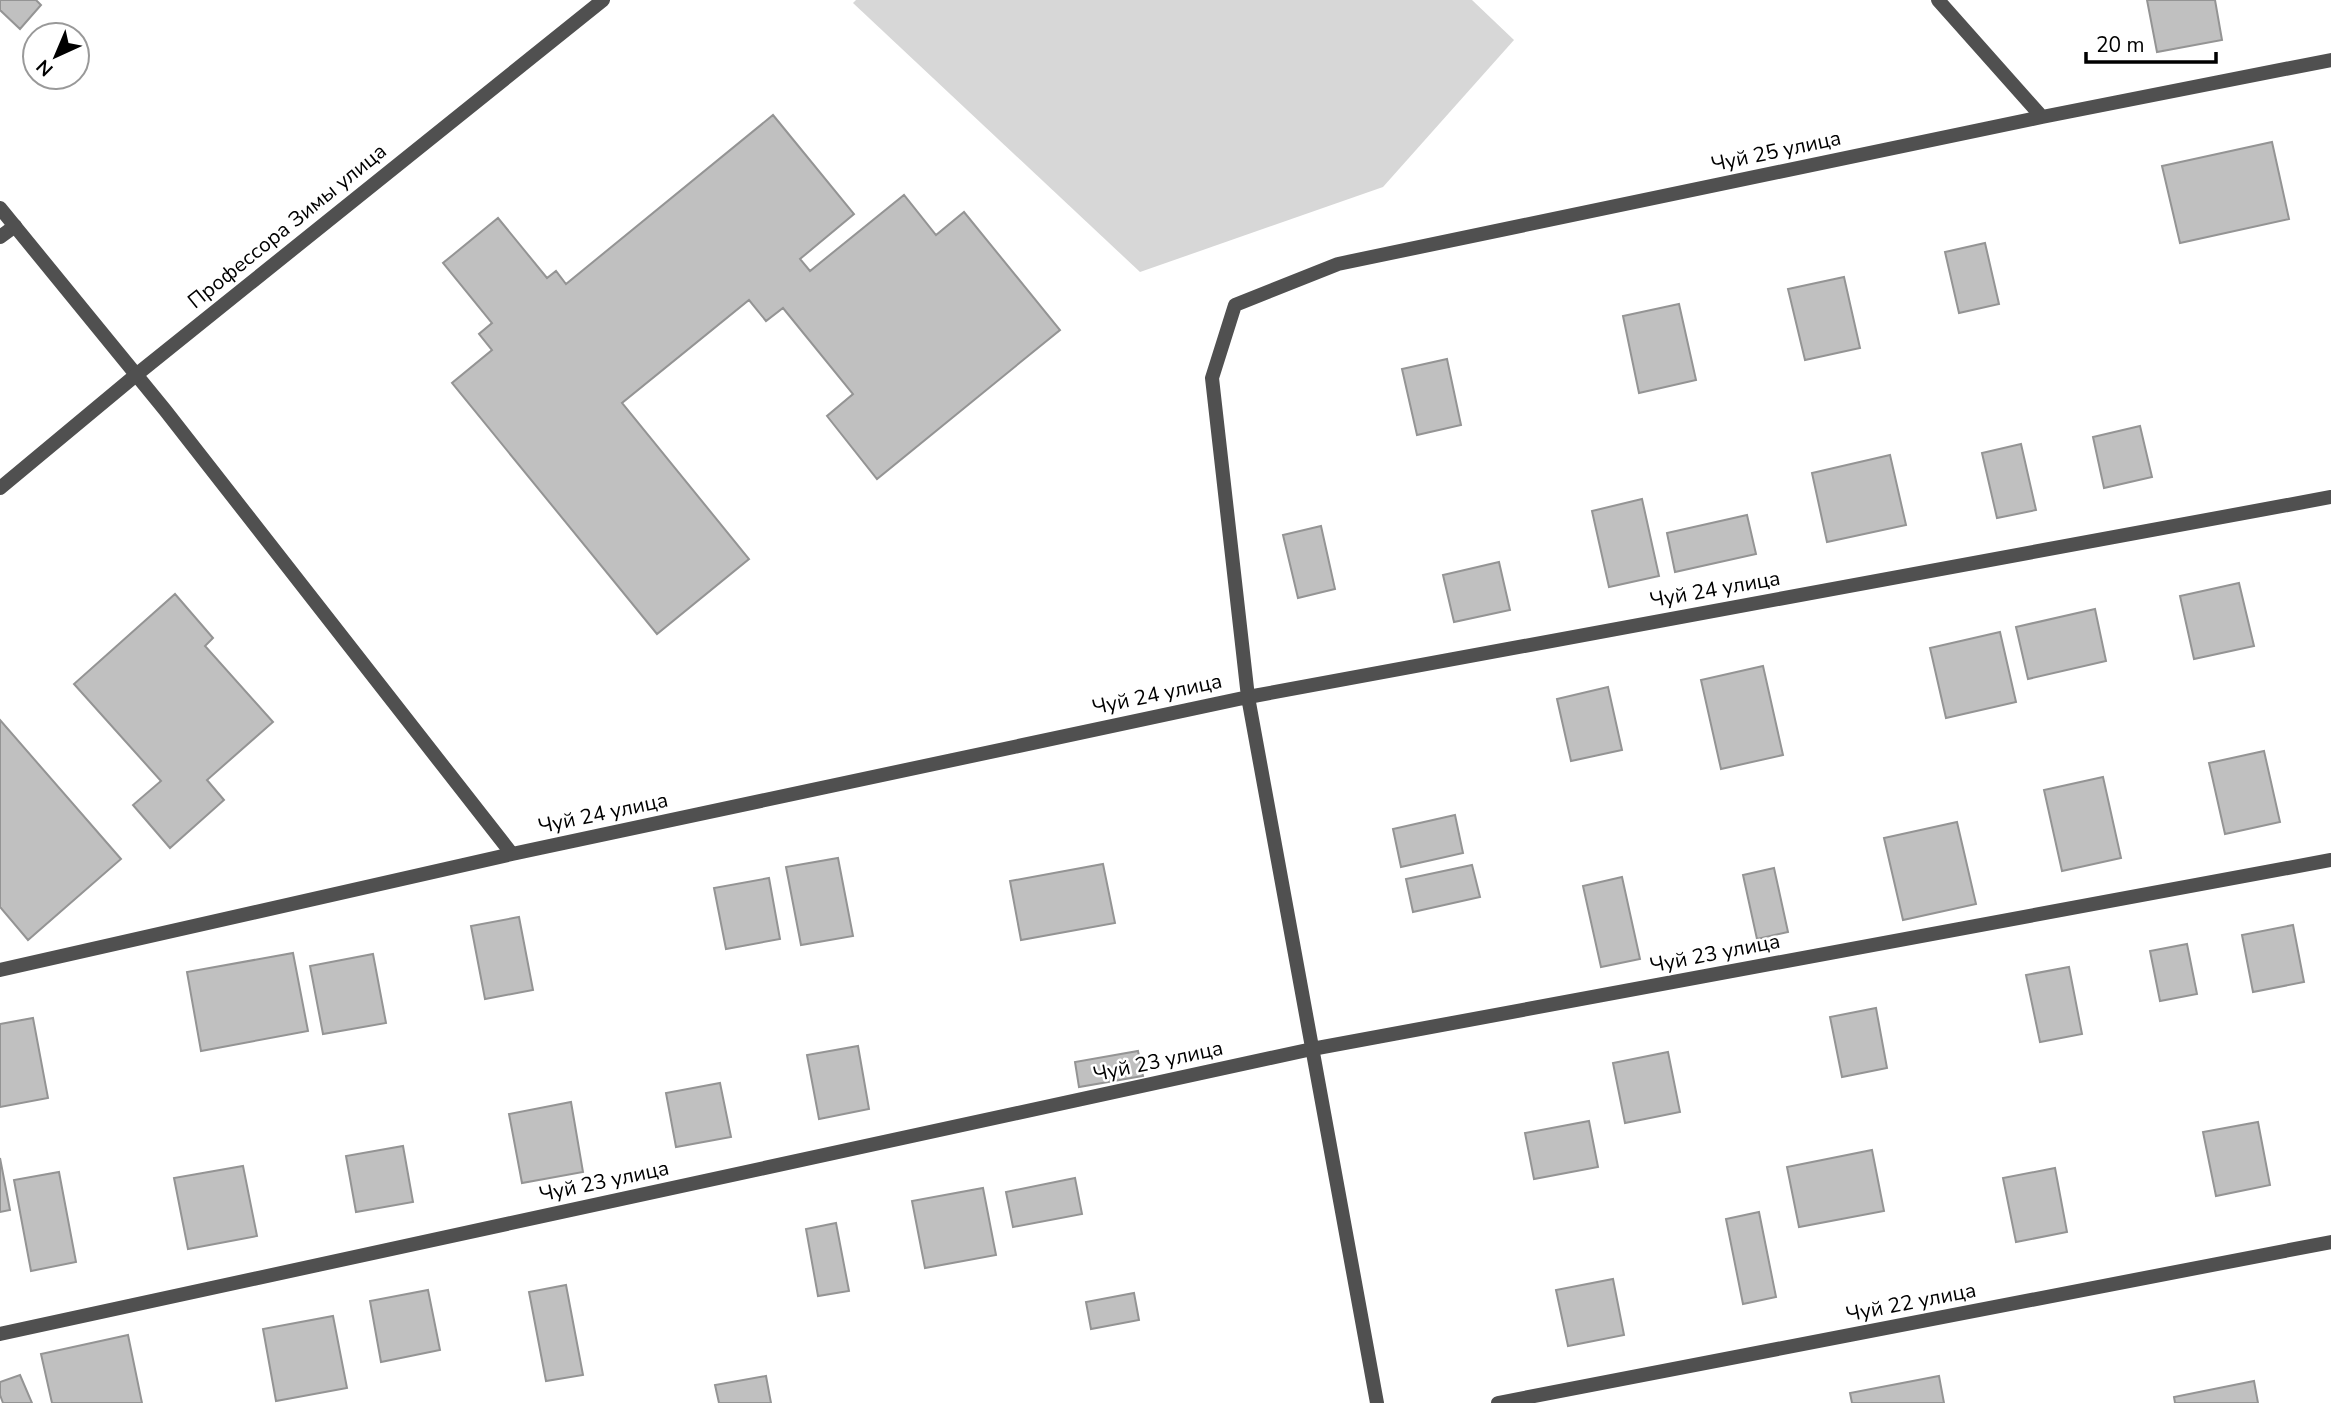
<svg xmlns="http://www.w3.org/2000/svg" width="2331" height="1403" font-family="'Nunito Sans',sans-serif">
<rect width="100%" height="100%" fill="#fff"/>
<!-- green -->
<path fill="#d7d7d7" d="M 856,0 L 1472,0 L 1514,40 L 1383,187 L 1140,272 L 853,3 Z"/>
<!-- building -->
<path fill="#c0c0c0" stroke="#949494" stroke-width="2" d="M 0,0 L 36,0 L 41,5 L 20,29 L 0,10 Z
M 2147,0 L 2215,0 L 2222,40 L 2157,52 Z
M 773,115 L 854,214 L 800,259 L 810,271 L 904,195 L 936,235 L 964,212 L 1060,330 L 877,479 L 827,416 L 853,394 L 783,308 L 766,321 L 749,300 L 622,403 L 749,559 L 657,634 L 452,383 L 492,350 L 479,334 L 492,323 L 443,263 L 498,218 L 547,278 L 556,271 L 566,284 Z
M 2272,142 L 2289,219 L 2180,243 L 2162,166 Z
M 1985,243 L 1999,304 L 1959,313 L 1945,252 Z
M 1844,277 L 1860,348 L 1805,360 L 1788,289 Z
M 1679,304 L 1696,380 L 1639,393 L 1623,316 Z
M 1447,359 L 1461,425 L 1417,435 L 1402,369 Z
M 2140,426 L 2152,477 L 2104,488 L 2093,437 Z
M 2021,444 L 2036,510 L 1997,518 L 1982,453 Z
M 1890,455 L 1906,525 L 1827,542 L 1812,473 Z
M 1642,499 L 1659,576 L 1609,587 L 1592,511 Z
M 1747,515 L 1756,554 L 1675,572 L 1667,533 Z
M 1321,526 L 1335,589 L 1298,598 L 1283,535 Z
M 1499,562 L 1510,610 L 1454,622 L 1443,575 Z
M 2239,583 L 2254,646 L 2194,659 L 2180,596 Z
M 175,594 L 213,638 L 205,646 L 273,722 L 207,780 L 224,800 L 170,848 L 133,805 L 161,781 L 74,684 Z
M 2095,609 L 2106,661 L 2028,679 L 2016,627 Z
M 2000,632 L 2016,702 L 1946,718 L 1930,648 Z
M 1763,666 L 1783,755 L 1721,769 L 1701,680 Z
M 1608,687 L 1622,750 L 1571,761 L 1557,699 Z
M 0,720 L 121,859 L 28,940 L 0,907 Z
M 2264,751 L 2280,822 L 2225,834 L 2209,763 Z
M 2103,777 L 2121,858 L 2062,871 L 2044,790 Z
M 1455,815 L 1463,853 L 1401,867 L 1393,829 Z
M 1957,822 L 1976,904 L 1903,920 L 1884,838 Z
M 838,858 L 853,936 L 801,945 L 786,867 Z
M 1103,864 L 1115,923 L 1021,940 L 1010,881 Z
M 1472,865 L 1480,897 L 1413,912 L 1406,879 Z
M 1774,868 L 1788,932 L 1757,939 L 1743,875 Z
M 1622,877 L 1640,959 L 1601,967 L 1583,886 Z
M 769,878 L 780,939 L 726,949 L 714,888 Z
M 519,917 L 533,990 L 485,999 L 471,926 Z
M 2293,925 L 2304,982 L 2253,992 L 2242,935 Z
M 2187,944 L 2197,994 L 2160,1001 L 2150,951 Z
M 293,953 L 308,1031 L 201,1051 L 187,972 Z
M 373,954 L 386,1023 L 323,1034 L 310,966 Z
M 2069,967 L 2082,1034 L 2040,1042 L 2026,975 Z
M 1876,1008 L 1887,1068 L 1842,1077 L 1830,1017 Z
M 33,1018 L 48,1098 L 0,1107 L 0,1024 Z
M 858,1046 L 869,1109 L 819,1119 L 807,1055 Z
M 1138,1051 L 1143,1076 L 1079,1087 L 1075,1062 Z
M 1668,1052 L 1680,1112 L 1625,1123 L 1613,1063 Z
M 720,1083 L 731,1137 L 676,1147 L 666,1093 Z
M 571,1102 L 583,1172 L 522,1183 L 509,1114 Z
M 1589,1121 L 1598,1167 L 1534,1179 L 1525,1133 Z
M 2258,1122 L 2270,1185 L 2216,1196 L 2203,1132 Z
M 403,1146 L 413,1202 L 356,1212 L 346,1156 Z
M 1872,1150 L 1884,1211 L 1799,1227 L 1787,1167 Z
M 0,1158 L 10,1210 L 0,1212 Z
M 243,1166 L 257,1236 L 188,1249 L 174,1178 Z
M 2055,1168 L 2067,1232 L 2016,1242 L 2003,1178 Z
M 59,1172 L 76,1262 L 31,1271 L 14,1180 Z
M 1075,1178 L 1082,1214 L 1013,1227 L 1006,1192 Z
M 983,1188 L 996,1255 L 925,1268 L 912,1201 Z
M 1759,1212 L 1776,1297 L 1743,1304 L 1726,1219 Z
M 836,1223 L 849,1291 L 818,1296 L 806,1229 Z
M 1613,1279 L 1624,1335 L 1568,1346 L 1556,1290 Z
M 566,1285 L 583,1375 L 546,1381 L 529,1292 Z
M 428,1290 L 440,1350 L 381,1362 L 370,1301 Z
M 1134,1293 L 1139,1320 L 1091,1329 L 1086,1302 Z
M 333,1316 L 347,1388 L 276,1401 L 263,1329 Z
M 128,1335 L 142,1403 L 52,1403 L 41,1354 Z
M 20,1375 L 32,1403 L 3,1403 L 0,1395 L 0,1382 Z
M 766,1376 L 771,1403 L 719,1403 L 715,1385 Z
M 1939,1376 L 1944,1403 L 1852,1403 L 1850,1393 Z
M 2254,1381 L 2258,1403 L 2175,1403 L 2174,1397 Z"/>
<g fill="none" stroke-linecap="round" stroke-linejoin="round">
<!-- service -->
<path stroke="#505050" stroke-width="14" d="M 0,237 L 15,226"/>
<!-- minor -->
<path stroke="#505050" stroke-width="14" d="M 1938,0 L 2042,117
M 0,208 L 165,410 L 512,854
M 0,970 L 512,854 L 1248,697 L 2331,497
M 0,1334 L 1312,1049 L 2331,860
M 1377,1403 L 1248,697 L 1212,378 L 1235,305 L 1338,264 L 2042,117 L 2331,60
M 1498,1403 L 2331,1242"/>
<!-- tertiary -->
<path stroke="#505050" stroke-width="14" d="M 0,488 L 136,375 L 603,0"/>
</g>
<g text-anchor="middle" stroke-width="5" stroke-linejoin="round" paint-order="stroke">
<!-- street labels -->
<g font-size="21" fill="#000" stroke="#fff">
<text transform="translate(1776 151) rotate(-12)" y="7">Чуй 25 улица</text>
<text transform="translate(287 226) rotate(-39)" y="7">Профессора Зимы улица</text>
<text transform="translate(1715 589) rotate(-10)" y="7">Чуй 24 улица</text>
<text transform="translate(1157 694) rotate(-12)" y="7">Чуй 24 улица</text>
<text transform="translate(603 813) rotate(-12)" y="7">Чуй 24 улица</text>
<text transform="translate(1715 953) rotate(-11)" y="7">Чуй 23 улица</text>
<text transform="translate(1158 1061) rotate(-12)" y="7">Чуй 23 улица</text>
<text transform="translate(604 1181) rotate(-12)" y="7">Чуй 23 улица</text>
<text transform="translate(1911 1302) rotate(-11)" y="7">Чуй 22 улица</text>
</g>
</g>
<!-- north arrow -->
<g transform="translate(56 56) rotate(224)"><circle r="33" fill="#ffffff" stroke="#999999" stroke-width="2"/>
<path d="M0-5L12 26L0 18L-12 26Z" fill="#000000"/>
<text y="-10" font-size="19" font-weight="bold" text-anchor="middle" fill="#000000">N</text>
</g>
<!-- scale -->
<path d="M2086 52v10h130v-10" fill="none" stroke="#000000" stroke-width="3.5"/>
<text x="2096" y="52" font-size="21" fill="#000000" stroke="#ffffff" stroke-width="5" paint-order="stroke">20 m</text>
</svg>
